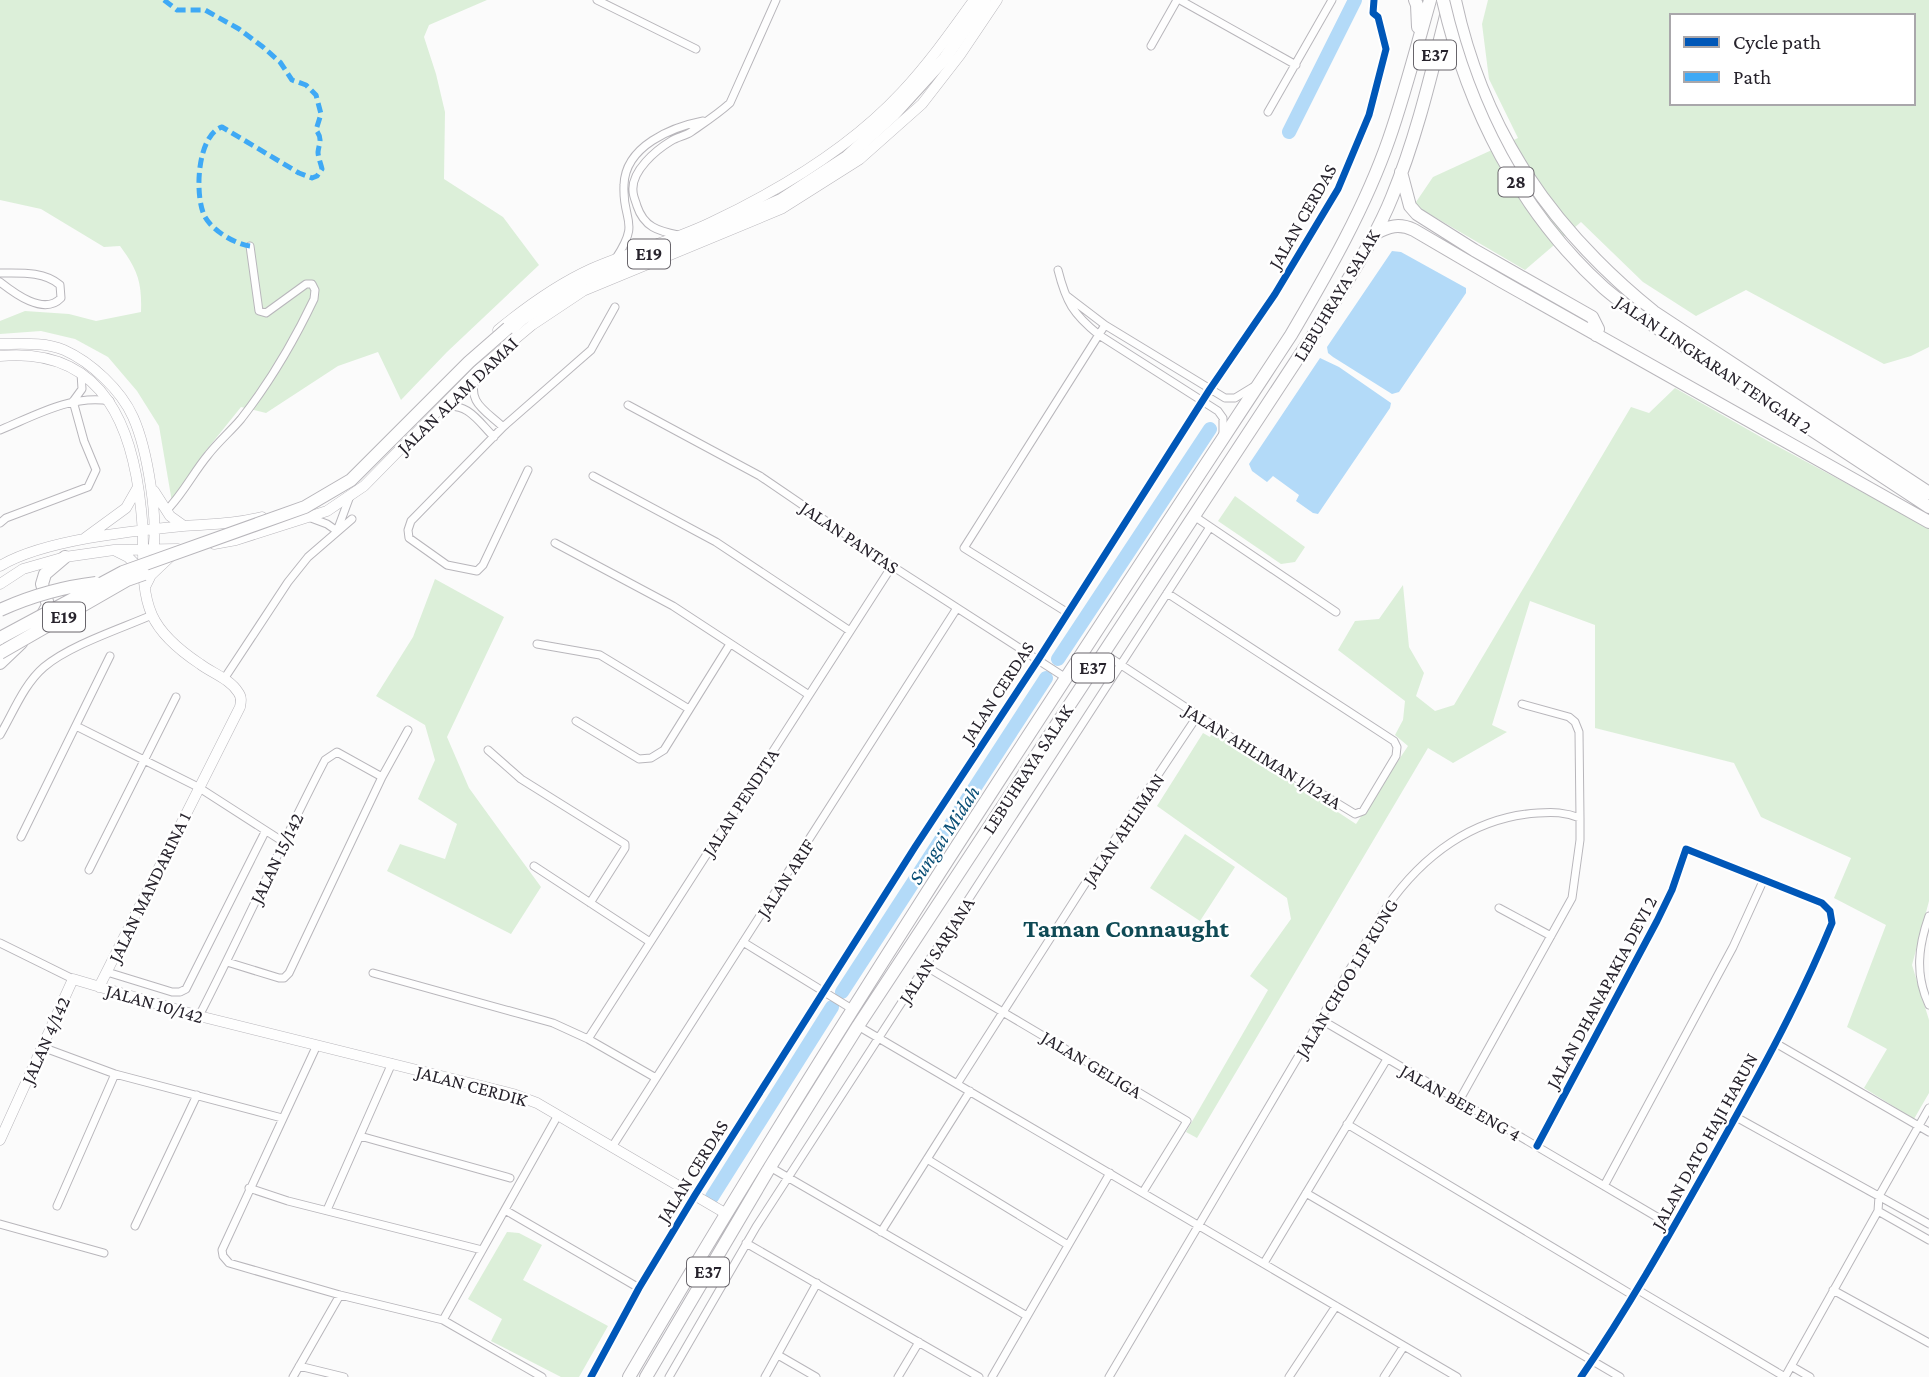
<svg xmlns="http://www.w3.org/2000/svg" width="1929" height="1377" font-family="'Crimson Pro',serif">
<rect width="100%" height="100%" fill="#fbfbfb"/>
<!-- green -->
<path fill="#dcefd9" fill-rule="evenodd" d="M 0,0 L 487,0 L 429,25 L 424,37 L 436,74 L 445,112 L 444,179 L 503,217 L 539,265 L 447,352 L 401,400 L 378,352 L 338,366 L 266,413 L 241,407 L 204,453 L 172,502 L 159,426 L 137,391 L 108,357 L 75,339 L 41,331 L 0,334 L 0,321 L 25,311 L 69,314 L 96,321 L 141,312 C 142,283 138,270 120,246 L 104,247 L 41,209 L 0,200 Z
M 1488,0 L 1929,0 L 1929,347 L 1911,356 L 1884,364 L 1746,290 L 1696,316 L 1643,282 L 1581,222 L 1525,270 L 1414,205 L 1433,177 L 1518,138 L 1489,79 L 1482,24 ZM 1672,16 L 1913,16 L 1913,103 L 1672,103 Z
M 1675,388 L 1768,441 L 1929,528 L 1929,901 L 1912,965 L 1929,1020 L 1929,1093 L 1914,1119 L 1864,1088 L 1887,1049 L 1847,1027 L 1886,925 L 1834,898 L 1851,858 L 1761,817 L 1734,763 L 1595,728 L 1595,625 L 1530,601 L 1492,725 L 1507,732 L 1453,763 L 1428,748 L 1197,1138 L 1186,1132 L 1268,990 L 1250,976 L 1291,919 L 1287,898 L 1157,806 L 1203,733 L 1210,737 L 1213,730 L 1356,824 L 1408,746 L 1395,735 L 1403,720 L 1405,701 L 1338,650 L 1355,621 L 1379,619 L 1403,585 L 1409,647 L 1424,673 L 1416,696 L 1435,711 L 1454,705 L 1631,407 L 1649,413 Z
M 1235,496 L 1305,547 L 1295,562 L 1281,564 L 1218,521 Z
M 435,579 L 504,617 L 447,737 L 469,788 L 541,887 L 511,934 L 387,871 L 400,844 L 445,859 L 457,824 L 418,799 L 435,760 L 425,725 L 376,696 L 413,637 Z
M 1185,834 L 1235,867 L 1200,921 L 1150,888 Z
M 507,1232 L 519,1233 L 542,1245 L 523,1280 L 608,1326 L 579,1377 L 561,1377 L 491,1341 L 502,1319 L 468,1299 Z"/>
<!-- water -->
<path fill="#b3daf8" d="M 1392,251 L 1401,252 L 1466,288 L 1466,293 L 1399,392 L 1392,394 L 1333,357 L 1328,353 L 1327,347 Z
M 1320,358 L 1339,367 L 1391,403 L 1390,408 L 1318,514 L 1313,513 L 1296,501 L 1299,495 L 1273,476 L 1267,482 L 1252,471 L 1249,464 Z"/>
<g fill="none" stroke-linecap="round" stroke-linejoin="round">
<!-- river -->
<path stroke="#b3daf8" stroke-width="14" d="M 1289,132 L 1355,0
M 1058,659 L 1210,429
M 842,992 L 1046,678
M 712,1197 L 832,1007"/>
<defs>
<path id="street" d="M 597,0 L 696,49
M 1180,0 L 1296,65
M 1151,46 L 1177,0
M 1268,112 L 1332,0
M 678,235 C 658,231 644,227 637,206 C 636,202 633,196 633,191 C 631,171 656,150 671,141 C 677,137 685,136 691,132 C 704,123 718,114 730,103 L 776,0
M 616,258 C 641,220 622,222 624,185 C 625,146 672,127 703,121
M 1058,270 C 1066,302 1073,314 1099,335 L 1218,411 L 1223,418 L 1223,434
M 0,273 C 20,273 44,271 60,285 L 61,298 C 44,316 14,293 0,282
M 1067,296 L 1105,325 L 1225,398 L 1235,398 L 1253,387
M 477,374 C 465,402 485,410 503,427
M 74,400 L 82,389 L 81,373
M 628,405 L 760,476 L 892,566 L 1066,678
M 443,407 C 468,402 478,421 494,437
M 0,430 C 34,416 72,394 110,401
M 528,470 L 483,565 L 477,571 L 447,565 L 409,538 L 408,530 L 411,521 L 503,427 L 591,350 L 615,307
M 593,476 L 716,542 L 850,631
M 166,511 C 183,494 193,473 208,455 C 218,442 231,431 241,419 C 270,382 294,341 314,299 L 315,290 L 312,284 L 306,284 L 266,313 L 259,311 L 250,246
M 1194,516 L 1336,612
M 311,518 L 327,524 L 337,531
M 0,523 L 6,518 L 88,487 L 96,470 L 84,441 L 73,401
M 337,531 L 350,496
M 555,543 L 673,606 L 809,695
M 1068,613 L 964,548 L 1105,325
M 537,644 L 600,655 L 689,709
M 1103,653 L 1255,753 L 1355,814 L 1363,811 L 1396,756 L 1397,747 L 1394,741 L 1167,593
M 224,679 L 288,582 L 308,557 L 352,519
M 576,721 L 639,759 L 651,758 L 664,750 L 730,644
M 76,726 L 198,787 L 282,841
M 0,735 C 13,713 24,684 44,667 C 70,645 120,629 152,615
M 488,750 L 521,779 L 625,844 L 625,848 L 590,903
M 21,837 L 110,656
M 534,866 L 650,942
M 89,870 L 176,697
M 1499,908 L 1551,936
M 1929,916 C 1918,947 1915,975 1929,1005
M 743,942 L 852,1009
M 0,943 L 73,979
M 227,962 L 279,978 L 284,978 L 289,973 L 382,777 L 408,730
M 925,966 L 1187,1121 L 1143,1192
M 107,972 L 172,992 L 180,992 L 186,989 L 265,832
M 373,973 L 553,1023 L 588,1039 L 656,1078
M 199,1016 C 243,931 281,844 325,760 L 337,752 L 382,777
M 1320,1019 L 1674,1227
M 858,1026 L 1457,1377
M 588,1039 L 892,566
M 1777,1044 L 1929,1132
M 317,1045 L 222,1250 L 223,1256 L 229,1263 L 340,1295 L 443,1320 L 542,1377
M 42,1047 L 115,1074 L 282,1118
M 957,1084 L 1083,887 L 1198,715
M 1459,1101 L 1572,898 L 1580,840 L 1580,818
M 1736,1117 L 1929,1224
M 1347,1124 L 1634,1296
M 360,1136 L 510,1178
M 1537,1146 L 1657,921 L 1672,890 L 1686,849 L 1822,903 L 1830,911 L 1832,923 C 1797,1008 1752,1088 1707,1168 C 1667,1239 1627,1310 1581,1377
M 612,1147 L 957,608
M 927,1159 L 1068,1245
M 770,1167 L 1027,1316
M 1604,1186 L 1733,947 L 1764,879
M 249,1188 L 288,1201 L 482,1250
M 1306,1193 L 1620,1377
M 57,1206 L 115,1074
M 327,1210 L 392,1063
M 505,1210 L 639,1288
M 1878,1211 L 1929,1240
M 0,1224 L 104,1253
M 135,1226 L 197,1095
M 881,1232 L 970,1091
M 746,1243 L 979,1377
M 1264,1263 L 1387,1059
M 1638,1290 L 1785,1377
M 1833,1290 L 1929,1343
M 443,1320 L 558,1115
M 778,1355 L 816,1377
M 299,1366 L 344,1377
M 1791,1366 L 1810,1377
M 293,1377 L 340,1295
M 591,1377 L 639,1288 L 695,1195 L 915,847 L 1038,660 L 1210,389 L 1275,294 L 1338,189 L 1369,115 L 1386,49 L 1378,17 L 1373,13 L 1374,0
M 669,1377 L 756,1227 L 1210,527
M 765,1377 L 817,1283
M 898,1377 L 919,1342
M 992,1377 L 1110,1173
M 1109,1377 L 1386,908 C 1422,856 1473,817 1538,813 C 1553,812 1565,812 1580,818 L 1579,732 L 1575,722 L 1569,717 L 1522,704
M 1289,1377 L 1336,1306
M 1384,1377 L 1404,1346
M 1785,1377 L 1878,1211 L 1879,1196 L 1929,1108"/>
<path id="secondary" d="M 498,330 C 526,307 558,284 591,269 C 630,252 672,241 710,223 C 778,191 851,147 902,92 C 929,63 951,32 974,0
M 0,344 C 21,344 45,342 64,350 C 91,362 121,390 133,417 C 147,448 160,523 152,556
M 0,356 C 106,346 135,431 142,520 C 145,552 139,585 152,615 C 161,635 182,652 200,664 C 212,673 230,679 238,692 C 242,697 241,702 240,707 L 99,987
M 154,491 L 170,516 L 184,526
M 85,538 L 126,508 L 138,487
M 214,544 L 236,540 L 327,511 L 364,486 L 478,370 L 532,325 L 583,291 L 781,209 L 860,159 L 922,104 L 960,55 L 997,0
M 116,551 L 128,557 L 142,571
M 0,566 C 43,540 131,531 183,526 C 210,524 236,524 262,517
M 0,584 L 23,569 L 65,557 L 114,550 L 178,549
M 145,587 L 151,575 L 171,556
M 0,1140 L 73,979 L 199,1016 L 513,1094 L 537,1103 L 725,1213"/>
<path id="highway" d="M 1415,0 L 1417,5 L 1418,27
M 1455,0 C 1483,131 1551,229 1654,312 L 1929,493
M 1401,172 L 1410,206 L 1417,214 L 1474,250 L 1592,317 L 1598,329 L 1596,335
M 1374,234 C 1389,226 1399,223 1414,230 L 1501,281 L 1929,522
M 1651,324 L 1929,507
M 502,337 L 522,319 L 583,280 L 705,233 L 781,200 L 847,157 L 894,114 L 945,58 L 985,0
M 41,618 L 48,605 L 42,584 L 45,574 L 65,557
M 0,663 L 21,643
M 629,1377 C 837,1021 1065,679 1291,335 C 1328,272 1365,208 1389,139 C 1405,93 1417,46 1430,0
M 646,1377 L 770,1167 L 858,1026 L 1329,311 C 1351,274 1376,237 1392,197 C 1418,134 1433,66 1450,0"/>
</defs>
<!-- street casing -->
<use href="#street" stroke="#b8b6bb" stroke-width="9"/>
<!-- secondary casing -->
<use href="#secondary" stroke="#b8b6bb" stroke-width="11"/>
<!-- highway casing -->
<use href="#highway" stroke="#b8b6bb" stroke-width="14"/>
<!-- street -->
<use href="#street" stroke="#fefefe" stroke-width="7"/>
<!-- secondary -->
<use href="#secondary" stroke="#fefefe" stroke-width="10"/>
<!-- highway -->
<use href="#highway" stroke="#fefefe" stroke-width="12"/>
<defs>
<path id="highway-bridge" d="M 1443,0 C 1468,109 1520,212 1604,288 C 1619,301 1635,312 1651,324
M 0,610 C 31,596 62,587 96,583
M 0,638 L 123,572 L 305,507 L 351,480 L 469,362 L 508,328
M 0,653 L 127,580 L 144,574"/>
</defs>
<!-- highway-bridge casing -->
<use href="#highway-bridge" stroke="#b8b6bb" stroke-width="14" stroke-linecap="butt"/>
<!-- highway-bridge -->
<use href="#highway-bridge" stroke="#fefefe" stroke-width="12"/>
<!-- quiet -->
<path stroke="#3fa9f5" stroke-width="5" stroke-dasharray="10 5" stroke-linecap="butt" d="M 164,0 L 177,10 L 205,10 L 239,29 L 263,47 L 280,62 L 292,80 L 306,85 L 316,95 L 321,114 L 316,130 C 323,139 319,143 318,152 C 318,157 321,164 322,169 L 317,176 L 312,178 L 299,173 L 222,127 C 197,135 194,196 205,217 C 213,231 235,244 250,246"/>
<defs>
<path id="cycleway" d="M 1537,1146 L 1657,921 L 1672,890 L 1686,849 L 1822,903 L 1830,911 L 1832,923 C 1797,1008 1752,1088 1707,1168 C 1667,1239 1627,1310 1581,1377
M 591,1377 L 639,1288 L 695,1195 L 915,847 L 1038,660 L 1210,389 L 1275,294 L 1338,189 L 1369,115 L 1386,49 L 1378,17 L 1373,13 L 1374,0"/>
</defs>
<!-- cycleway casing -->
<use href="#cycleway" stroke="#fff" stroke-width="11"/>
<!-- cycleway -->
<use href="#cycleway" stroke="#0057b8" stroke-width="7"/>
</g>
<g text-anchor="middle" stroke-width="5" stroke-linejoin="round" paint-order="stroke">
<!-- shield labels -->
<g fill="#fff" stroke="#68656b" stroke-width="2">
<rect x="1414" y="40.5" width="42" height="29" rx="5"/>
<rect x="1498.5" y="167.5" width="35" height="29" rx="5"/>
<rect x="628" y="239.5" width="42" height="29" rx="5"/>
<rect x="43" y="602.5" width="42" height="29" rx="5"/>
<rect x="1072" y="653.5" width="42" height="29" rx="5"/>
<rect x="687" y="1257.5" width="42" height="29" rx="5"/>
</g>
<g font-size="18" font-weight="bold" fill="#27232c">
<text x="1435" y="61">E37</text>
<text x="1516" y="188">28</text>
<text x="649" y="260">E19</text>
<text x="64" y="623">E19</text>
<text x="1093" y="674">E37</text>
<text x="708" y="1278">E37</text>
</g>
<!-- street labels -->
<g font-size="19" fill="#27232c" stroke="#fff">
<text transform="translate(1302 216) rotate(-60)" y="7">JALAN CERDAS</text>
<text transform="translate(1336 295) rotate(-59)" y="7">LEBUHRAYA SALAK</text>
<text transform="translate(1714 364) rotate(34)" y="7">JALAN LINGKARAN TENGAH 2</text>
<text transform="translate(457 395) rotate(-44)" y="7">JALAN ALAM DAMAI</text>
<text transform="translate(850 537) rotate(34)" y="7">JALAN PANTAS</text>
<text transform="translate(997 692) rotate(-57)" y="7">JALAN CERDAS</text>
<text transform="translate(1263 756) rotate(32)" y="7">JALAN AHLIMAN 1/124A</text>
<text transform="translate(1027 769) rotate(-57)" y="7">LEBUHRAYA SALAK</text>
<text transform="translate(740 802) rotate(-57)" y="7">JALAN PENDITA</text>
<text transform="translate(1123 829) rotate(-56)" y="7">JALAN AHLIMAN</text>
<text transform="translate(276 858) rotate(-64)" y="7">JALAN 15/142</text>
<text transform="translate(785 878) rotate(-57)" y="7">JALAN ARIF</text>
<text transform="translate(149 887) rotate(-64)" y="7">JALAN MANDARINA 1</text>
<text transform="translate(936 950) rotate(-57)" y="7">JALAN SARJANA</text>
<text transform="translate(1346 978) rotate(-59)" y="7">JALAN CHOO LIP KUNG</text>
<text transform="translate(1601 992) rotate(-62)" y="7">JALAN DHANAPAKIA DEVI 2</text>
<text transform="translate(155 1003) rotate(16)" y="7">JALAN 10/142</text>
<text transform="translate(45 1040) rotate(-66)" y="7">JALAN 4/142</text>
<text transform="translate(1092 1064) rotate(31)" y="7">JALAN GELIGA</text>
<text transform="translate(472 1085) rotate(15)" y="7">JALAN CERDIK</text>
<text transform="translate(1461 1102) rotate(30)" y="7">JALAN BEE ENG 4</text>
<text transform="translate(1704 1141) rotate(-61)" y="7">JALAN DATO HAJI HARUN</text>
<text transform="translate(692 1171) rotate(-58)" y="7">JALAN CERDAS</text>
</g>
<!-- water labels -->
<g font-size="21" font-style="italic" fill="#094e75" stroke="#fff">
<text transform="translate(944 835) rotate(-57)" y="7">Sungai Midah</text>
</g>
<!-- district labels -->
<g font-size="26" font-weight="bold" fill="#0f4a55" stroke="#fff">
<text x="1126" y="937">Taman Connaught</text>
</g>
</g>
<!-- legend -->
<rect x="1670" y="14" width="245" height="91" fill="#ffffff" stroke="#a9a7ab" stroke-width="2"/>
<rect x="1684" y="37" width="35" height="10" fill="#0057b8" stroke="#a9a7ab" stroke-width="2"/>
<text x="1733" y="49" font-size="21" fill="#27232c">Cycle path</text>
<rect x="1684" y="72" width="35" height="10" fill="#3fa9f5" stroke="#a9a7ab" stroke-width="2"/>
<text x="1733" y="84" font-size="21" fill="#27232c">Path</text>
</svg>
